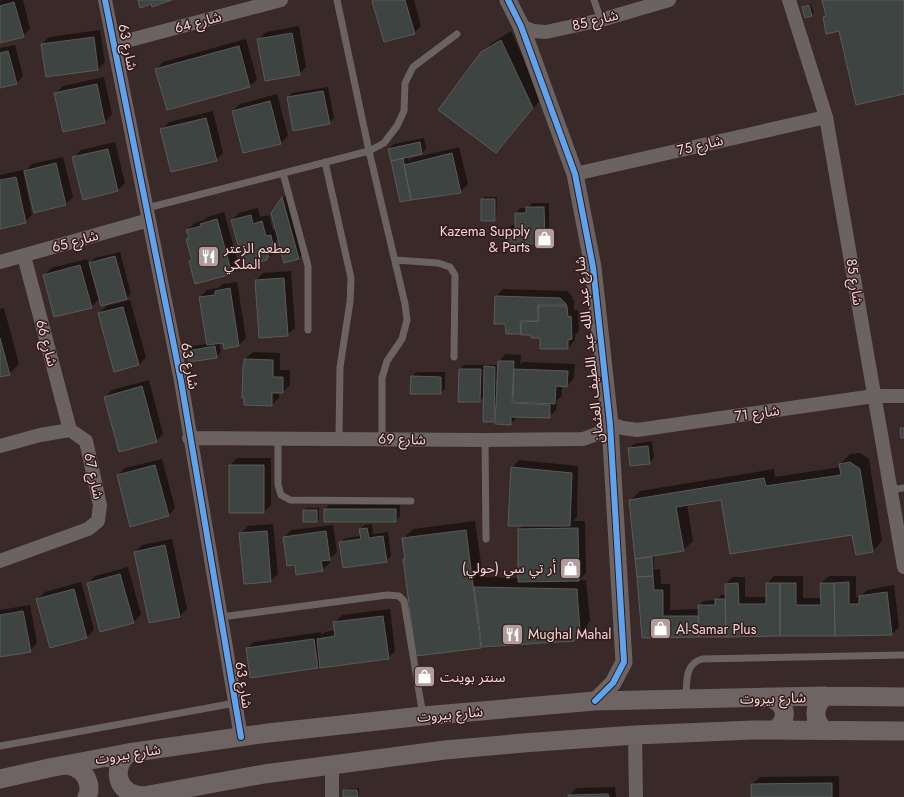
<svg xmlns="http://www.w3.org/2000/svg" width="904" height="797" font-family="Jost,'Noto Sans Arabic',sans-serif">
<rect width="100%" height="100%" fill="#392929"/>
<!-- shadow -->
<path fill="#0007" d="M 3,0 L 23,0 L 30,29 L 23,36 L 0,42 L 0,1 Z
M 374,0 L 414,0 L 421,26 L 414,33 Z
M 811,4 L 814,13 L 812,15 L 806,17 L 803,7 L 806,5 Z
M 299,26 L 306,67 L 299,74 L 259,39 L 266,32 Z
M 100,30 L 105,62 L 98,69 L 46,76 L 42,44 L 49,37 Z
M 511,31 L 542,98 L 505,142 L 496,152 L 482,53 L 492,43 Z
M 246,39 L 257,79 L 250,86 L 167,109 L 156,70 L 163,62 Z
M 15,45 L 23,76 L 16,84 L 0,87 L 0,48 Z
M 104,77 L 112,114 L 105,122 L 56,93 L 63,86 Z
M 328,87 L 334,118 L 329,123 L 288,98 L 292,93 Z
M 277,94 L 288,136 L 281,143 L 244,152 L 233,111 L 240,104 Z
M 213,111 L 223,153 L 216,160 L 162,130 L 169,122 Z
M 424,138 L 426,149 L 422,153 L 408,156 L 409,161 L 412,158 L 459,147 L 468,184 L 460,192 L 411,199 L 389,149 L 394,144 Z
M 115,142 L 125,183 L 118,190 L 74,157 L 81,150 Z
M 63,157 L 73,197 L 66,204 L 25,171 L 32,164 Z
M 23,170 L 32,215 L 25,222 L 0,228 L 0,175 Z
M 287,193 L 303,253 L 299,258 L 285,262 L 279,238 L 274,243 L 275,249 L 274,251 L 267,259 L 232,220 L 239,213 L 258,208 L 260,217 L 269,215 L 273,230 L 276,229 L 272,213 Z
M 484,197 L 497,197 L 496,218 L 494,220 L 482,220 L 482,199 Z
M 532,203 L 549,203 L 549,238 L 544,242 L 528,243 L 525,246 L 519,246 L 516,248 L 507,230 L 512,225 L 516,225 L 516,213 L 520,208 L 527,208 Z
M 224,212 L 239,266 L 231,274 L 190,261 L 192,259 L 187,239 L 189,237 L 187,230 L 195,223 L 204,220 L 208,217 Z
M 120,252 L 131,294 L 126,298 L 100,298 L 91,307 L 44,275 L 51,268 L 87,259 L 89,264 L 95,258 Z
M 291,271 L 295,328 L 287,335 L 256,280 L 263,273 Z
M 237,282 L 246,338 L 238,346 L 224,342 L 219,342 L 221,352 L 216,357 L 188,351 L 192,346 L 207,344 L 200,297 L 207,290 L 218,288 L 223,284 Z
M 503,289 L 567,291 L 573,297 L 571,299 L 574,299 L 574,310 L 578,310 L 579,331 L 575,335 L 575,340 L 568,348 L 532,334 L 507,333 L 506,323 L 496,296 Z
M 130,300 L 146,357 L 139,365 L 99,313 L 107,306 Z
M 4,308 L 19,364 L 9,374 L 0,376 L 0,309 Z
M 253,352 L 280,353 L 280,370 L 290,370 L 290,385 L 283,392 L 279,392 L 279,398 L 272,405 L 245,397 L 244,365 L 245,364 L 245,359 Z
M 506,354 L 521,355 L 520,364 L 523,362 L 575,364 L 574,378 L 567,386 L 562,385 L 562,396 L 557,400 L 556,410 L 549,417 L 518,416 L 511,424 L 497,418 L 493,421 L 484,396 L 480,401 L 460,369 L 464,365 L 485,365 L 485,367 L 487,365 L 497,365 L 496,387 L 498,387 L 499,361 Z
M 416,372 L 445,372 L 445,389 L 440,393 L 412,377 Z
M 149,380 L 163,434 L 156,441 L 105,397 L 112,390 Z
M 652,441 L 654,458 L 650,463 L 629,449 L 634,444 Z
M 860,453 L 869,459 L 882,541 L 873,551 L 853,534 L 722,499 L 687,504 L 693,541 L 683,550 L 654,555 L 654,570 L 660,569 L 661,584 L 670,584 L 670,610 L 699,609 L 699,605 L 704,601 L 716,600 L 721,595 L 726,595 L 726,584 L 733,577 L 745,577 L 745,597 L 767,597 L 767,584 L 774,576 L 803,576 L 803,598 L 822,598 L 821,583 L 829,576 L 856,576 L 856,597 L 860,597 L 867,590 L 894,585 L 899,627 L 892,634 L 643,637 L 638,576 L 630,501 L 640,491 L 774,469 L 775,477 L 841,467 L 840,464 L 850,454 Z
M 237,458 L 271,458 L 271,505 L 264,512 L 230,465 Z
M 162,459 L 175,508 L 168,516 L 118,475 L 125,468 Z
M 519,460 L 578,466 L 577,517 L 573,521 L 585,521 L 586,573 L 579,580 L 586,580 L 590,621 L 584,630 L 574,640 L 481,646 L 417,655 L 404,560 L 406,558 L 403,539 L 413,529 L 475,521 L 483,577 L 519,578 L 519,529 L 523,525 L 512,468 Z
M 329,505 L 400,505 L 400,516 L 396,521 L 325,510 Z
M 306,508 L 319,508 L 319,519 L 317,521 L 304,510 Z
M 273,524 L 278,574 L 270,581 L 240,534 L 248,526 Z
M 372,524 L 373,534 L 388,532 L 391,556 L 386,561 L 340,543 L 345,538 L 361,536 L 360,529 L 365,525 Z
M 333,525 L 337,552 L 329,559 L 330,563 L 322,570 L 296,564 L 284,538 L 291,530 Z
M 172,539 L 187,609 L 180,616 L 135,552 L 142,545 Z
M 128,567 L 141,614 L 134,622 L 101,631 L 88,584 L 95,576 Z
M 81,582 L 94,630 L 87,637 L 50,646 L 37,599 L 45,592 Z
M 30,605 L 37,643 L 30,651 L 0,656 L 0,610 Z
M 390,609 L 395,651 L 388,658 L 321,664 L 318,667 L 247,649 L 254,642 L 321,632 L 321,635 L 325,632 L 335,630 L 334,623 L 342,615 Z
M 839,776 L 839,797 L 752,797 L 752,784 L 760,777 Z
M 615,787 L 616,797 L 569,797 L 576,788 Z
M 359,788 L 359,797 L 344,797 L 344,791 L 346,789 Z"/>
<!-- building -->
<path fill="#3e4442" stroke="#5a5a58" d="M 138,0 L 172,0 L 152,7 L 151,4 L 140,8 Z
M 374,0 L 405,0 L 415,34 L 384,42 L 372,1 Z
M 822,0 L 904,0 L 904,94 L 856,105 L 839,31 L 826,34 L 823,17 L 826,16 Z
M 14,2 L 24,37 L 0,43 L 0,6 Z
M 809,5 L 812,16 L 805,18 L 802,7 Z
M 292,33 L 300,75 L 265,81 L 257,39 Z
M 94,37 L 98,70 L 46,77 L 41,44 Z
M 501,40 L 533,108 L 496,153 L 438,110 L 481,52 Z
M 239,46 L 250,87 L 167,110 L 155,69 Z
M 8,51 L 17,84 L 0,88 L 0,53 Z
M 97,84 L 105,123 L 63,132 L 54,93 Z
M 323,91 L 330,124 L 293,131 L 287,97 Z
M 270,101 L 281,144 L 243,153 L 232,111 Z
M 206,118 L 217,161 L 171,172 L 160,129 Z
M 420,142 L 422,154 L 391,161 L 388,149 Z
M 108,149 L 118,191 L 83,200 L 72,157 Z
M 452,153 L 461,193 L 411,200 L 404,165 Z
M 403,158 L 411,200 L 400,202 L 391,161 Z
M 56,163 L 66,205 L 34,213 L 24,171 Z
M 16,177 L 26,223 L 0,229 L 0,180 Z
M 282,197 L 299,259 L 284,263 L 271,213 Z
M 481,199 L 495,199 L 495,221 L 481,221 Z
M 526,207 L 544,207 L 545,243 L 525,244 L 525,247 L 517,247 L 517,249 L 507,249 L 506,230 L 515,229 L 515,213 L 526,213 Z
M 251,215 L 253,224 L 262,221 L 266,236 L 271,235 L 273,245 L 266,247 L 269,257 L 267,257 L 267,260 L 244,266 L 231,220 Z
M 217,219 L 232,274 L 195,284 L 189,261 L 192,260 L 186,239 L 189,238 L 186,230 L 201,226 L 200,224 Z
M 115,256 L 127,299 L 101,306 L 89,263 Z
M 80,265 L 92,308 L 54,317 L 43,275 Z
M 284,278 L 288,336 L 259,338 L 255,280 Z
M 230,288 L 239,346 L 224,349 L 223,343 L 207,345 L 199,297 L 215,295 L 215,291 Z
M 495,296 L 560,298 L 567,305 L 538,305 L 538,321 L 520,321 L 521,334 L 506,334 L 505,324 L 494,324 Z
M 538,306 L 567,306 L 568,317 L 571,316 L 572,339 L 568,340 L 568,349 L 540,349 L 540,338 L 531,338 L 531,335 L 521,335 L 521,322 L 539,321 Z
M 123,307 L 139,365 L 114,372 L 98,313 Z
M 0,338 L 10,375 L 0,377 Z
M 215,346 L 217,358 L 189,362 L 187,351 Z
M 244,359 L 273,360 L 273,377 L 283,377 L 283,393 L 272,393 L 272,406 L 244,405 L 244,398 L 242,398 L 243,365 L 244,365 Z
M 498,361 L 514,361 L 512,403 L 550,405 L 550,418 L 511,417 L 511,425 L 495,424 Z
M 484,366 L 495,367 L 494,422 L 483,422 Z
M 459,369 L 481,369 L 480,402 L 458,402 Z
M 514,369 L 568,371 L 567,387 L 556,386 L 555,404 L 513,402 Z
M 411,376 L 441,377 L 441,394 L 410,394 Z
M 142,386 L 157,442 L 119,452 L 104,397 Z
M 900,428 L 904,428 L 904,438 L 901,438 Z
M 648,446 L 650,464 L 630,466 L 628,448 Z
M 850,462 L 860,469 L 873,552 L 856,555 L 852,535 L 730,554 L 721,500 L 676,507 L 684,551 L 635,559 L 629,500 L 764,478 L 766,486 L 841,475 L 839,464 Z
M 155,465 L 169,516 L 130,527 L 117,475 Z
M 229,465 L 264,465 L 264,513 L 229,513 Z
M 511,467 L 572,473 L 570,526 L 508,526 Z
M 324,509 L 396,509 L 396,522 L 324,522 Z
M 303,510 L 317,510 L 317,522 L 303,522 Z
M 367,528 L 369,538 L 383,536 L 387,562 L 343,568 L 339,542 L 361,539 L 359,529 Z
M 578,528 L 579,581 L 518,582 L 518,529 Z
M 466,530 L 481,648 L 416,656 L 403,559 L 405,559 L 402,538 Z
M 267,531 L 271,582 L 244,584 L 239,533 Z
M 326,531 L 330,560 L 321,561 L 323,571 L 296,575 L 295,565 L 287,566 L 283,537 Z
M 165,545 L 180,617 L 149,623 L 134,552 Z
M 652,557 L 653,576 L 637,577 L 635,559 Z
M 120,574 L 134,623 L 100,632 L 87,583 Z
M 653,576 L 654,590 L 663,590 L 663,616 L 698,616 L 699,637 L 642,638 L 637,577 Z
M 849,582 L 849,604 L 859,604 L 859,596 L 887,592 L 892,635 L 835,636 L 834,583 Z
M 738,583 L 739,604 L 766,604 L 766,583 L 780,583 L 780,636 L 726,637 L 725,584 Z
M 780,583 L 796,583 L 796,605 L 821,605 L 820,583 L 834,583 L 835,636 L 780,636 Z
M 474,587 L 577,589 L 580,631 L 574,641 L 482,647 Z
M 74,589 L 87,638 L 50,648 L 36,599 Z
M 715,599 L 725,599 L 726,637 L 699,637 L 698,605 L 715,605 Z
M 23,611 L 31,652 L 0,657 L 0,615 Z
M 383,616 L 389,659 L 320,668 L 317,639 L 335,636 L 333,622 Z
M 314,639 L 318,668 L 250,678 L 246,648 Z
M 832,783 L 832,797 L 751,797 L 751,784 Z
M 343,790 L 357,790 L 358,797 L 343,797 Z
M 608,794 L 609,797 L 568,797 L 568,795 Z"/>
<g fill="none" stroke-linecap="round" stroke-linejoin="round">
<!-- service -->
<path stroke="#6b6262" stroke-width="7" d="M 337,0 L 369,151 L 405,304 L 407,320 L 402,339 L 387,361 L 382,378 L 382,439
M 594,0 L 601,20
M 325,162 L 351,278 L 350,302 L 340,367 L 339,439
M 283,173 L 308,266 L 308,330
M 147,208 L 369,151 L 384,143 L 397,126 L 404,111 L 405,83 L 413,67 L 457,34
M 395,260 L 438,263 L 450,267 L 455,275 L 454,357
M 278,438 L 278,485 L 281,495 L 290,500 L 411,501
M 485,440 L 486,539
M 890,490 L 904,488
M 221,617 L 387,595 L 399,596 L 404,601 L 423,716
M 686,699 C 687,683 684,664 702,659 L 904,655
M 0,746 L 235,703"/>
<!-- minor -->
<path stroke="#6b6262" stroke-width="14" d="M 105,0 L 181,381 L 241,737
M 789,0 L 826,117 L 904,567
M 521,26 L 533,31 L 546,32 L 601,20 L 669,0
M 115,44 L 281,0
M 575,174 L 826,117
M 24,256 L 70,430
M 0,262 L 149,220
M 189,438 L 485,440 L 583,439 L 597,434 L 610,424 L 623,428 L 637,430 L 874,396 L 904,396
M 0,446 L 40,435 L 70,430 L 86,441 L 100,505 L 98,521 L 88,529 L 0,561
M 635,735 L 636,797
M 332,765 L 332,797"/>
<!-- tertiary -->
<path stroke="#6b6262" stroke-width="17" d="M 508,0 L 521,26 L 575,174 L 593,267 L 610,424 L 624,662 L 613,683 L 595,701"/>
<!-- secondary -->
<path stroke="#6f6464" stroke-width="19" d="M 771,698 C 787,705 789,719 775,730
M 824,730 C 813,720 813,707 825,696
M 128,753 C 110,771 118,795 144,796
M 66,765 C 69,766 74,766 76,768 C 87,773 92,787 87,797
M 0,779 L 49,768 L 128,753 L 268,733 L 423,716 L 595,701 L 825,696 L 904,697
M 138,797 L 264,774 L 445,750 L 523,743 L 635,735 L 753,730 L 904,731"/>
<defs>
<path id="cycleway" d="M 105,0 L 181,381 L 241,737
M 508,0 L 521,26 L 575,174 L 593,267 L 610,424 L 624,662 L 613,683 L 595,701"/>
</defs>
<!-- cycleway casing -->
<use href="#cycleway" stroke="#351919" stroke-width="8"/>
<!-- cycleway -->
<use href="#cycleway" stroke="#60a3ed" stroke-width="6"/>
</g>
<!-- icons -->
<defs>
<symbol id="shop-square" viewBox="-11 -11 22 22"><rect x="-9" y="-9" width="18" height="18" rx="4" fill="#af9c9b" stroke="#351919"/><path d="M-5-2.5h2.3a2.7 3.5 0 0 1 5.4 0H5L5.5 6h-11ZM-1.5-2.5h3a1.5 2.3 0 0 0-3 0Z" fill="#fff"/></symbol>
<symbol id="restaurant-square" viewBox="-11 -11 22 22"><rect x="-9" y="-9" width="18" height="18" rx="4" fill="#af9c9b" stroke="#351919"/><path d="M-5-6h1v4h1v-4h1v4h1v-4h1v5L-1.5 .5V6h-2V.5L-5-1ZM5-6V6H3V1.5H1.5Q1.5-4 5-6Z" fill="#fff"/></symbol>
</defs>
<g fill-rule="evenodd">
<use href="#shop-square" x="532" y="226" width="25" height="25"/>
<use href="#restaurant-square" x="196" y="244" width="25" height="25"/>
<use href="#shop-square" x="558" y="556" width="25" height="25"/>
<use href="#shop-square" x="648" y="616" width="25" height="25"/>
<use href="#restaurant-square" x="500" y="622" width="25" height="25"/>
<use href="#shop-square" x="412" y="664" width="25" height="25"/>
</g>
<g text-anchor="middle" stroke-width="3" stroke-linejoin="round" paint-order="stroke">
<!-- street labels -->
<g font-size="14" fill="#eedad9" stroke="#351919">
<text transform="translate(595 20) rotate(-14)" y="5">شارع 85</text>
<text transform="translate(198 22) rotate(-15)" y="5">شارع 64</text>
<text transform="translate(128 47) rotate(78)" y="5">شارع 63</text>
<text transform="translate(700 145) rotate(-13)" y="5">شارع 75</text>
<text transform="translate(75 241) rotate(-16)" y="5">شارع 65</text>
<text transform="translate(855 282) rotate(81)" y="5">شارع 85</text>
<text transform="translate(47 343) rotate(75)" y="5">شارع 66</text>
<text transform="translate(589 350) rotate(-96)" y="5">شارع عبد الله عبد اللطيف العثمان</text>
<text transform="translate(190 366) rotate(80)" y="5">شارع 63</text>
<text transform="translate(757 413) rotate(-8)" y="5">شارع 71</text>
<text transform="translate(402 439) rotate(1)" y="5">شارع 69</text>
<text transform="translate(94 476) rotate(78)" y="5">شارع 67</text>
<text transform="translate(244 685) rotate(81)" y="5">شارع 63</text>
<text transform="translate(773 698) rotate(-1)" y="5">شارع بيروت</text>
<text transform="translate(450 714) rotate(-5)" y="5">شارع بيروت</text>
<text transform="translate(128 754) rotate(-9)" y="5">شارع بيروت</text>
</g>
<!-- poi labels -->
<g font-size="14" fill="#eedad9" stroke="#351919" text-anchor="start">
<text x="530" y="236" text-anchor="end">Kazema Supply<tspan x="530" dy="16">&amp; Parts</tspan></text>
<text x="224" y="253">مطعم الزعتر<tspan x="224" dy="16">الملكي</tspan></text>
<text x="556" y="573" text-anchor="end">أر تي سي (حولي)</text>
<text x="676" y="634">Al-Samar Plus</text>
<text x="528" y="639">Mughal Mahal</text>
<text x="440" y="682">سنتر بوينت</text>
</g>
</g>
</svg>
